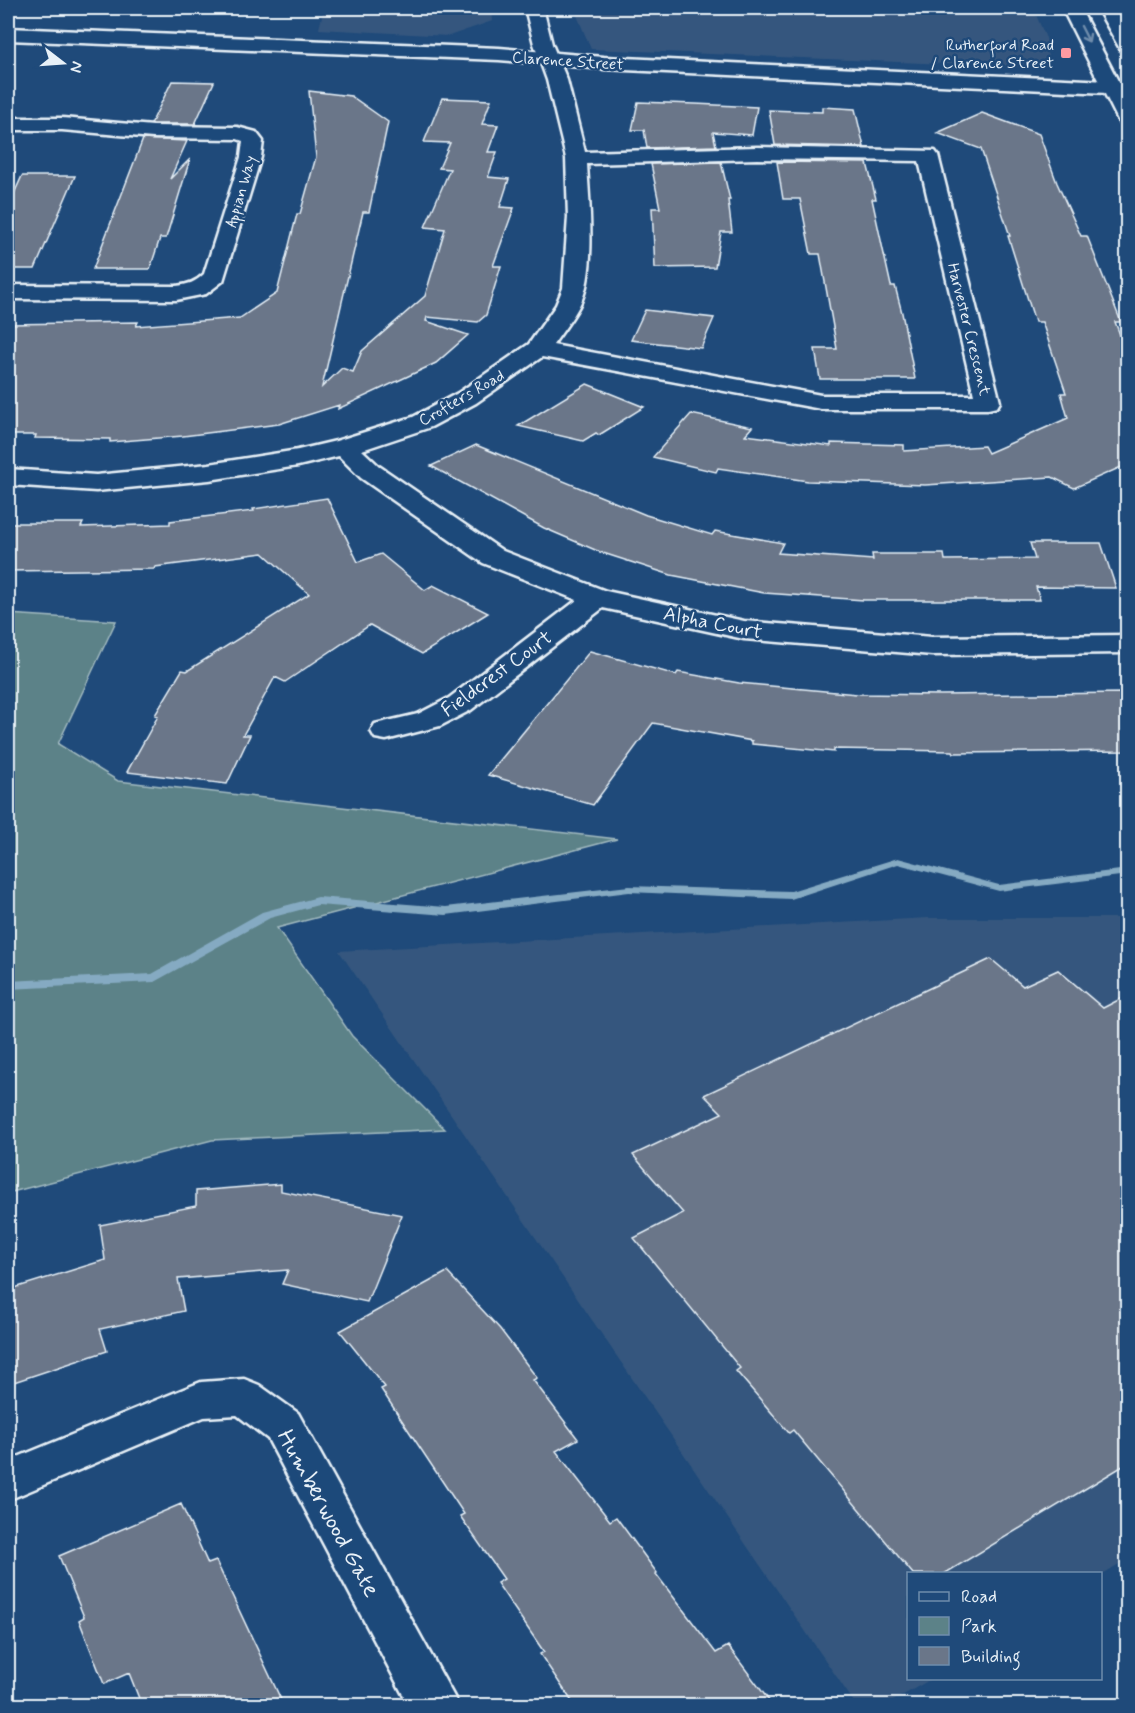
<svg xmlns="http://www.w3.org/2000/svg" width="1135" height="1713" font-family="Mynerve,sans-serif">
<rect width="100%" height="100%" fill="#1f4a7a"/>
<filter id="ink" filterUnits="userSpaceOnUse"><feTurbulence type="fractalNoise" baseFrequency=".0167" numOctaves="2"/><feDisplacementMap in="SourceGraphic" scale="12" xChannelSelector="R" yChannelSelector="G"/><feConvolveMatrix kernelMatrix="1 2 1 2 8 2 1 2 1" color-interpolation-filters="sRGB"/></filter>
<g filter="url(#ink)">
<!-- built -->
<path fill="#36577e" d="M 324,8 L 491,8 L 492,21 L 449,36 L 319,29 Z
M 574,8 L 1033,8 L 1051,50 L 1046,50 L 1049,59 L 1043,68 L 591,49 Z
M 928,918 L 1127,918 L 1127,1559 L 1101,1575 L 908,1574 L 908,1678 L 931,1679 L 886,1705 L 856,1705 L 339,951 Z"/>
<!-- green -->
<path fill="#5c8288" stroke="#a2bac0" stroke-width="1.5" d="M 8,614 L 116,621 L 58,744 L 118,781 L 617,839 L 277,928 L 352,1036 L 445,1129 L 212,1140 L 8,1193 Z"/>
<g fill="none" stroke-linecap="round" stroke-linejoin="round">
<!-- stream -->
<path fill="#85aac2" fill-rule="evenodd" d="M 898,858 L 999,885 L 1128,869 L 1128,875 L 999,891 L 898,864 L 791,899 L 629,892 L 446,915 L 318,905 L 270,918 L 154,982 L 8,989 L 8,981 L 152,974 L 262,912 L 318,897 L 446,907 L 629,886 L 791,891 Z"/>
</g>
<!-- building -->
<path fill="#6a7689" stroke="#e8f1f8" stroke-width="1.5" d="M 172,81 L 214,82 L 195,124 L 151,124 Z
M 309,91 L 351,96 L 388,122 L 369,212 L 363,212 L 322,387 L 342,368 L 353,372 L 362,351 L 425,296 L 445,229 L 425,227 L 450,169 L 439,168 L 450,143 L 424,142 L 442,98 L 491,100 L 482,124 L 498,125 L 488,152 L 497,152 L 488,177 L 509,179 L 500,207 L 514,208 L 493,266 L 501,266 L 486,315 L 478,322 L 427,317 L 426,321 L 468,335 L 436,363 L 338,409 L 339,405 L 279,424 L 183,436 L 110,442 L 110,439 L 35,438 L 36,435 L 8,435 L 8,324 L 138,322 L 136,326 L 240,318 L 277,293 L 297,214 L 300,214 L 316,157 Z
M 638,102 L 695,104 L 757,107 L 752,135 L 713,132 L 716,146 L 647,148 L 644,130 L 632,130 Z
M 822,107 L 855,109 L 864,147 L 775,145 L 769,110 L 822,112 Z
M 982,113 L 1039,134 L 1057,183 L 1081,236 L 1087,236 L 1121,322 L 1115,322 L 1128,355 L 1128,464 L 1074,488 L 1052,477 L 925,485 L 808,481 L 718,468 L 716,472 L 653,457 L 691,414 L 752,427 L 745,435 L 831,446 L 831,443 L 904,445 L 904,451 L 984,446 L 988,453 L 1068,418 L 1061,393 L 1066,393 L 1042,322 L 1035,322 L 1008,236 L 1010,236 L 981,149 L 937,133 Z
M 143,139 L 187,141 L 170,179 L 190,159 L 166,238 L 160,238 L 150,269 L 93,269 Z
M 721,162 L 730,200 L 728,200 L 732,232 L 721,232 L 715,267 L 655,268 L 652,208 L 660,208 L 651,164 Z
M 777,162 L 867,163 L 876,199 L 872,199 L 885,259 L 891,286 L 895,286 L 902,313 L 915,379 L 820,379 L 815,349 L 837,349 L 820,254 L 811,254 L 800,199 L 783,199 Z
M 22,176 L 75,176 L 35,269 L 8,269 L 8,207 Z
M 645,310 L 714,318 L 701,348 L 631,340 Z
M 587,384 L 644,407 L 599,435 L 596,433 L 583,441 L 518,426 Z
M 476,445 L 646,515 L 712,535 L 715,531 L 783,543 L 778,553 L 873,560 L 872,554 L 944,554 L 945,560 L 1035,559 L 1030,543 L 1101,543 L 1116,588 L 1036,587 L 1040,600 L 864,600 L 764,593 L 671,575 L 600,552 L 544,528 L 431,466 Z
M 327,498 L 358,562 L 381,554 L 425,590 L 433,585 L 488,613 L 422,654 L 370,625 L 285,682 L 275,677 L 243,735 L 250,735 L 227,784 L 127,772 L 158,716 L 155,715 L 182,670 L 187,671 L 309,594 L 263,553 L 155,567 L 154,569 L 8,571 L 8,523 L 83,523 L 81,527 L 170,524 L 170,521 L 254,511 L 253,509 Z
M 590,651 L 676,675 L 678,672 L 739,683 L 857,694 L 941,695 L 1128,693 L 1128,751 L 954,753 L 953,751 L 834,749 L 834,752 L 752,744 L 752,741 L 653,723 L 593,805 L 488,775 Z
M 991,959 L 1023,986 L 1058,970 L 1103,1008 L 1128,995 L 1128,1463 L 944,1574 L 913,1574 L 793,1430 L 789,1433 L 736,1371 L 740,1368 L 634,1238 L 683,1213 L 633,1155 L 722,1113 L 704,1095 Z
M 281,1184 L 281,1191 L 402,1215 L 367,1302 L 282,1284 L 288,1270 L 178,1279 L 184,1311 L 100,1329 L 107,1351 L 8,1384 L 8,1290 L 105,1260 L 100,1225 L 196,1206 L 196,1191 Z
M 447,1272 L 500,1329 L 537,1378 L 533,1380 L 578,1439 L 556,1451 L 610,1521 L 616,1517 L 657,1573 L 656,1574 L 716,1653 L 728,1646 L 773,1706 L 575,1706 L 540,1654 L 544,1652 L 497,1583 L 504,1579 L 460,1516 L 464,1514 L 381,1389 L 385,1387 L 340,1331 Z
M 181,1504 L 208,1564 L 216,1561 L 284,1706 L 142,1706 L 129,1673 L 104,1684 L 79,1620 L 84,1617 L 59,1556 Z"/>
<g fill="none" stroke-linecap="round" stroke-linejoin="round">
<defs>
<path id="minor" d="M 525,8 L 543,8 L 552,44 L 567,80 L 585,152 L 757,147 L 935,151 L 938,155 L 1000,402 L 997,407 L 988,409 L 821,409 L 542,357 L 476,403 L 431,427 L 362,450 L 379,466 L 503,551 L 606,591 L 744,621 L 932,637 L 1128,635 L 1128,653 L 932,655 L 744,639 L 603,608 L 471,710 L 440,726 L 386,740 L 375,738 L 371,731 L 375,724 L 418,714 L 449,698 L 577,600 L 483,563 L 361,478 L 339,456 L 298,466 L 209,480 L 96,491 L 8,485 L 8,469 L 96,475 L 209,464 L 298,450 L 336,441 L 413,417 L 458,393 L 529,344 L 556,305 L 563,288 L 568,217 L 566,158 L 547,80 L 534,44 ZM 757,159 L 919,161 L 974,395 L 821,395 L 553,345 C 562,332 572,319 579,306 C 597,273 589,202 587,164 Z
M 8,118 L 62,118 L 153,126 L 237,127 L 256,132 L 263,141 L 261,157 L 223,281 L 206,294 L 176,300 L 8,299 L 8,285 L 176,286 C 188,285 196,282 204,274 L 241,157 L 243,141 L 237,139 L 153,138 L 62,130 L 8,130 Z
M 244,1379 L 259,1385 L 298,1413 L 459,1706 L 409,1706 L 268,1439 L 237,1415 L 204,1417 L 8,1500 L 8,1461 L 186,1388 L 201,1382 Z"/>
<path id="tertiary" d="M 8,28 L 499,48 L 604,57 L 1128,82 L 1128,94 L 604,69 L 499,60 L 8,40 Z"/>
<path id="secondary" d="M 1062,8 L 1080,8 L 1128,100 L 1128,126 L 1121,124 L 1118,120 Z
M 1097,8 L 1115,8 L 1128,30 L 1128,52 L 1121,51 L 1119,47 Z"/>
</defs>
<!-- minor casing -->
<use href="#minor" stroke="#e8f1f8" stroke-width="5"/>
<!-- tertiary casing -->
<use href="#tertiary" stroke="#e8f1f8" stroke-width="5"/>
<!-- secondary casing -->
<use href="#secondary" stroke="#e8f1f8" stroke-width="5"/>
<!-- minor -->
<use href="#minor" fill="#1f4a7a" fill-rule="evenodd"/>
<!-- tertiary -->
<use href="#tertiary" fill="#1f4a7a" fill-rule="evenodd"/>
<!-- secondary -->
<use href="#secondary" fill="#1f4a7a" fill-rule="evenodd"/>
</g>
<!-- one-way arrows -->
<defs><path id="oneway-shaft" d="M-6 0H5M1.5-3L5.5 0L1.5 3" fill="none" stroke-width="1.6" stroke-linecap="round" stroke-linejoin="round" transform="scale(1.5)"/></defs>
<use stroke="#6f8dac" href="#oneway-shaft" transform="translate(1085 34) rotate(63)"/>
</g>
<!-- markers -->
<rect fill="#ff9aa2" stroke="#1f4a7a" stroke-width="2" x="1060" y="47" width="12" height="12" rx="3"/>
<g text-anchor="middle" stroke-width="5" stroke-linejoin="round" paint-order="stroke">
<!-- far-poi labels -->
<g font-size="16" fill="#e8f1f8" stroke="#1f4a7a" text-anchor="end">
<text x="1054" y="50">Rutherford Road<tspan x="1054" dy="18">/ Clarence Street</tspan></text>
</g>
<!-- far-street labels -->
<g font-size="16" fill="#e8f1f8" stroke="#1f4a7a">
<text transform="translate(568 60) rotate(4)" y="6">Clarence Street</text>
<text transform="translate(240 191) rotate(-74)" y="6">Appian Way</text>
<text transform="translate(970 329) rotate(76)" y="6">Harvester Crescent</text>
<text transform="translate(461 397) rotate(-30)" y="6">Crofters Road</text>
</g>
<!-- street labels -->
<g font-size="20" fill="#e8f1f8" stroke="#1f4a7a">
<text transform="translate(713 622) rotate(11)" y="7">Alpha Court</text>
<text transform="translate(496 673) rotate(-36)" y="7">Fieldcrest Court</text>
</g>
<!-- near-street labels -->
<g font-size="24" fill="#e8f1f8" stroke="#1f4a7a">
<text transform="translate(329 1513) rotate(61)" y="8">Humberwood Gate</text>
</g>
</g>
<!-- margin -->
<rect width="1135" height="1713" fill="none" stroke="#1f4a7a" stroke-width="30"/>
<rect x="15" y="15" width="1105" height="1683" fill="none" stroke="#e8f1f8" stroke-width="2" filter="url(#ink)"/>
<!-- legend -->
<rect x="907" y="1572" width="195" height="108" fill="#1f4a7a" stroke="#6f8dac" stroke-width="1.5"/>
<rect x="919" y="1592" width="30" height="9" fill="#1f4a7a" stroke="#6f8dac" stroke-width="1.5"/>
<text x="961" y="1602" font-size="18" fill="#e8f1f8">Road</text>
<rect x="919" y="1617" width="30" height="18" fill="#5c8288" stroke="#6f8dac" stroke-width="1.5"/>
<text x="961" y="1632" font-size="18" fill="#e8f1f8">Park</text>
<rect x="919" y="1647" width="30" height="18" fill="#6a7689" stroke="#6f8dac" stroke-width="1.5"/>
<text x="961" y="1662" font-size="18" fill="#e8f1f8">Building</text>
<!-- north arrow -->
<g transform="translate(63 63) rotate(107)" stroke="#1f4a7a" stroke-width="4.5" paint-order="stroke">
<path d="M0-4.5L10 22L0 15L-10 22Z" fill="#e8f1f8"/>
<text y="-9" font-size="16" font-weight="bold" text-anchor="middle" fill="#e8f1f8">N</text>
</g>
</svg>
